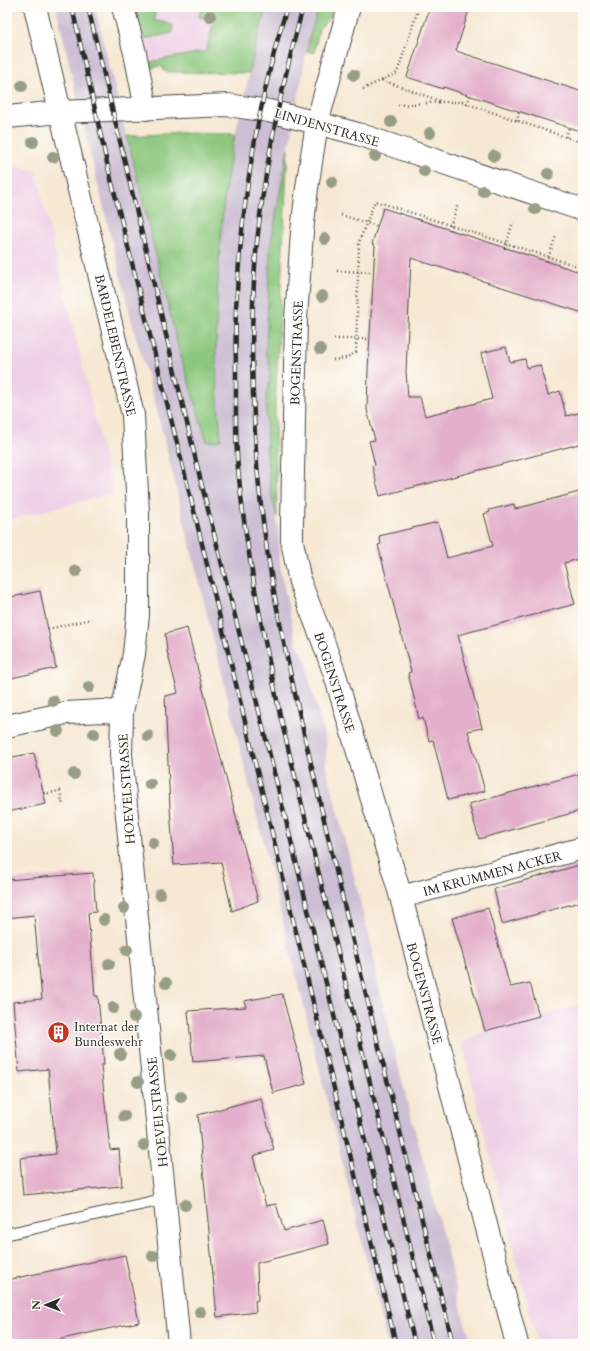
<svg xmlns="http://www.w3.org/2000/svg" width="590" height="1351" font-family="Cardo,serif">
<rect width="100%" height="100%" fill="#fdfcf7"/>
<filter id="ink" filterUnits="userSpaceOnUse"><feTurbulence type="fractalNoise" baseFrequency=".025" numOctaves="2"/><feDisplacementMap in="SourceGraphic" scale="8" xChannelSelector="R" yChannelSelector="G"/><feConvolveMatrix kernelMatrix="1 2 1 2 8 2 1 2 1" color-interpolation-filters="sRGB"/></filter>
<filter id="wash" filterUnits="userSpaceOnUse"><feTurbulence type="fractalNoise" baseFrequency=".012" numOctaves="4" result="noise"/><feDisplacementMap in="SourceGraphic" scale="16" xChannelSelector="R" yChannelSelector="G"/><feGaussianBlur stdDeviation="0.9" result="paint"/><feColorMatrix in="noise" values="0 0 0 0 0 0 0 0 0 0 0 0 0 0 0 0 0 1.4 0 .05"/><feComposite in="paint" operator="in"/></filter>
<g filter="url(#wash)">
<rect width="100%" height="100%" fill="#f6e8d3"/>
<!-- built -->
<path fill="#eed0e7" d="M 136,7 L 254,7 L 238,72 L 167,72 L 164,71 L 162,66 L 151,68 Z
M 14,166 L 36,171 L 113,494 L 7,520 L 7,168 Z
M 583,1004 L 583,1344 L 537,1344 L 462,1043 L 485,1031 Z"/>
<!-- industrial -->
<path fill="#ccbed3" d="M 56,7 L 95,7 L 178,347 L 208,442 L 221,440 L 216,353 L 220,231 L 230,157 L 259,32 L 267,7 L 319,7 L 309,39 L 270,248 L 266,353 L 270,363 L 269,387 L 266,395 L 268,452 L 273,504 L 277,516 L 281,574 L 296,642 L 307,662 L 309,679 L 326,742 L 326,766 L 372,948 L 378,983 L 409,1109 L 427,1174 L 465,1323 L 473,1344 L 387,1344 L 154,399 L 133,326 L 93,165 Z"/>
<!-- green -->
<path fill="#8ac67b" stroke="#5a7853" d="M 136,7 L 156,7 L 154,20 L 173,25 L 172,33 L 144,39 Z
M 202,7 L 217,10 L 218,7 L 267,7 L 259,32 L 249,73 L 167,72 L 164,71 L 162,66 L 151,68 L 150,62 L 206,51 L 214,21 L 199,17 Z
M 319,7 L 333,7 L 330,18 L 319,29 L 314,53 L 307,51 L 309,39 Z
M 182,133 L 235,134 C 220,205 217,279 216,352 C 216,381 219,411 221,440 L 207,442 L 178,347 L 127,136 Z
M 288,148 L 275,408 L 277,516 C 265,480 267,433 266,395 C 271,381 272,366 266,353 L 270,248 Z"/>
<g id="blocks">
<!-- building -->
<path fill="#e3afcb" d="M 430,7 L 470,7 L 456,51 L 583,92 L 583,132 L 443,87 L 443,89 L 407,77 Z
M 383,208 L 583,273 L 583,313 L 411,258 L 406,372 L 408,397 L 420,397 L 425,416 L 492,399 L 481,353 L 506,347 L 510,362 L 525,359 L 527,368 L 540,365 L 548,395 L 560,391 L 566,416 L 583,412 L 583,443 L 380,496 L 372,466 L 375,465 L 369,441 L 375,440 L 367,410 L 368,370 L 375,246 L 372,244 Z
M 583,491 L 583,558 L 564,563 L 575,604 L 458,635 L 482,728 L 468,731 L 485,791 L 448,800 L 433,740 L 429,741 L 423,718 L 419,719 L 416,706 L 408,673 L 411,672 L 378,545 L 381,544 L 379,536 L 438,522 L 447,558 L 493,546 L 484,514 L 490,512 L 489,510 L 514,504 L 515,509 Z
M 40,591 L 56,668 L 7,679 L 7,598 Z
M 187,628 L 258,901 L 232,911 L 221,862 L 174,865 L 170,808 L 165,696 L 178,693 L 167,651 L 165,634 Z
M 34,753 L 46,804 L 7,812 L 7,758 Z
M 583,773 L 583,810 L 479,839 L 469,804 Z
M 583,864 L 583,901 L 502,924 L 494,889 Z
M 93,873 L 96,912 L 88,913 L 95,996 L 98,996 L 104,1065 L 101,1065 L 110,1150 L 119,1149 L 122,1186 L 23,1195 L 20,1158 L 56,1154 L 48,1069 L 19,1072 L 13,1002 L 42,999 L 34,915 L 7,918 L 7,880 Z
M 488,908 L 510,987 L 530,983 L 539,1016 L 485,1031 L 452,918 Z
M 282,994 L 306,1084 L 273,1093 L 264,1056 L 193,1062 L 188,1011 L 246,1007 L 244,1001 Z
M 261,1098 L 274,1150 L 253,1156 L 266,1206 L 276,1204 L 284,1231 L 323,1220 L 329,1244 L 257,1263 L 258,1300 L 255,1301 L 256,1312 L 217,1317 L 198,1115 Z
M 125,1255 L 139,1322 L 39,1344 L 7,1344 L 7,1280 Z"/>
</g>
</g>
<g filter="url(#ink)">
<use href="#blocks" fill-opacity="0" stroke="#494744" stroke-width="1"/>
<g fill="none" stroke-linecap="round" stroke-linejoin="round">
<defs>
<path id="lane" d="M 7,1234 L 165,1199"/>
<path id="street" d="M 35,7 L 133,415 L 138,512 L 138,614 L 134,654 L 122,712 L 121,755 L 179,1344
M 123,7 L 135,53 L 146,109
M 349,7 L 317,123 L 307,188 L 302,232 L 296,319 L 292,523 L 292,541 L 300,582 L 323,641 L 335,675 L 401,897 L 517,1344
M 7,117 L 60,112 L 228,105 L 269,111 L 317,123 L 358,134 L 583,210
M 7,726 L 66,713 L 101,711 L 122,712
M 401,897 L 583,848"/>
</defs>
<!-- lane casing -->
<use href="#lane" stroke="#494744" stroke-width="13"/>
<!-- street casing -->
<use href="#street" stroke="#494744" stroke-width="24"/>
<!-- path -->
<path stroke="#494744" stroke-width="2.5" stroke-dasharray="1 3" stroke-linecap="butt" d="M 570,7 L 583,13
M 382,80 L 440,101
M 363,89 L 397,73 L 419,7
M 467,104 L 470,96
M 398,105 L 442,102 L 462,102 L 583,143
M 517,121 L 519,112
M 566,137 L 569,128
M 341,215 L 377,226
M 449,230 L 458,204
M 505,249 L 513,222
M 547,261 L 556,236
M 337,271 L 373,272
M 334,339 L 370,339
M 333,360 L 346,358 L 356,352 L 359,242 L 375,201 L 583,268
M 48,629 L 91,619
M 44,794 L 60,791 L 63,806
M 7,1266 L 10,1280"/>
<!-- lane -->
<use href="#lane" stroke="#fff" stroke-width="11"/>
<!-- street -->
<use href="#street" stroke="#fff" stroke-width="22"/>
<defs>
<path id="rail" d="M 72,7 L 107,163 L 194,511 L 396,1344
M 88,7 L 201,482 L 255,695 L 415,1344
M 287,7 C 257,105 241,206 236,308 C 235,332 236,356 236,380 C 236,412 235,446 239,478 C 247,558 264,637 280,715 L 434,1344
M 303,7 C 282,84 265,163 257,242 C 251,304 251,372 255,434 C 261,558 291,678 319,798 C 361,981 408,1162 453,1344"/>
</defs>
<!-- rail casing -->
<use href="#rail" stroke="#2b2b2b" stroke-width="4.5"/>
<!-- rail -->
<use href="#rail" stroke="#fdfcf7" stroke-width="3" stroke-dasharray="9" stroke-linecap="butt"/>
</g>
<!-- trees -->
<g fill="#989e86">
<circle cx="210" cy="16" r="6"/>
<circle cx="354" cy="75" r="6"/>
<circle cx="22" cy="86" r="6"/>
<circle cx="391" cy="122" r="6"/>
<circle cx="430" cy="133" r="6"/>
<circle cx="33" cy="142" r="6"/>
<circle cx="375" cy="156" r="6"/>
<circle cx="494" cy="156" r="6"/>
<circle cx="53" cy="157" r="6"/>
<circle cx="424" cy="171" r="6"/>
<circle cx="548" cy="174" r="6"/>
<circle cx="332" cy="182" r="6"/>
<circle cx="483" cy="191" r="6"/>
<circle cx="535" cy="209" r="6"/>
<circle cx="325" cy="239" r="6"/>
<circle cx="322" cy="296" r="6"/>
<circle cx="320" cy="349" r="6"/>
<circle cx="76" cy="571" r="6"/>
<circle cx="89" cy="687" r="6"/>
<circle cx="53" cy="701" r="6"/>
<circle cx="58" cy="731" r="6"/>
<circle cx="94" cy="734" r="6"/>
<circle cx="148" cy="736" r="6"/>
<circle cx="74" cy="774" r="6"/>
<circle cx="150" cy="784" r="6"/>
<circle cx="153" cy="843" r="6"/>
<circle cx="160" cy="894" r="6"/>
<circle cx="124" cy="908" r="6"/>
<circle cx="104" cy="920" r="6"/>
<circle cx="127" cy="950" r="6"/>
<circle cx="109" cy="964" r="6"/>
<circle cx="166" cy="983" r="6"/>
<circle cx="113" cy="1008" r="6"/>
<circle cx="134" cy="1017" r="6"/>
<circle cx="120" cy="1054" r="6"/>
<circle cx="171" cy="1055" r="6"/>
<circle cx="138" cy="1082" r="6"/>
<circle cx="181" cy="1097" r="6"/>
<circle cx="124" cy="1116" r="6"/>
<circle cx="144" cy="1145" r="6"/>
<circle cx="185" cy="1205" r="6"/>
<circle cx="153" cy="1256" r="6"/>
<circle cx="200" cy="1312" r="6"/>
</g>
</g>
<!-- icons -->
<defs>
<symbol id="building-disc" viewBox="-11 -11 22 22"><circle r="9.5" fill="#c8321e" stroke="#fdfcf7"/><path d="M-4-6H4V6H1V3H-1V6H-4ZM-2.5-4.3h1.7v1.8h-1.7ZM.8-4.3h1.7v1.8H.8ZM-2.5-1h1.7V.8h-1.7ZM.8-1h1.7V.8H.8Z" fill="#fff"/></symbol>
</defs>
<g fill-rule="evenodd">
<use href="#building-disc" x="46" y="1020" width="25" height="25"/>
</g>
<g text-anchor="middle" stroke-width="3" stroke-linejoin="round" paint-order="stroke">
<!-- street labels -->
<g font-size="13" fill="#2b2b2b" stroke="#fdfcf7">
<text transform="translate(327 127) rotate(16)" y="5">LINDENSTRASSE</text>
<text transform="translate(116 345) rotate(77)" y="5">BARDELEBENSTRASSE</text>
<text transform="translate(296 353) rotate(-88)" y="5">BOGENSTRASSE</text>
<text transform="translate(335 682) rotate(72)" y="5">BOGENSTRASSE</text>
<text transform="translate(126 789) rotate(-94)" y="5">HOEVELSTRASSE</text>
<text transform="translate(492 873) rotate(-15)" y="5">IM KRUMMEN ACKER</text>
<text transform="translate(425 993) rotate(75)" y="5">BOGENSTRASSE</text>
<text transform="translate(157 1112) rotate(-96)" y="5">HOEVELSTRASSE</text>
</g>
<!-- poi labels -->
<g font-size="13" fill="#2b2b2b" stroke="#fdfcf7" text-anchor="start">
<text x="74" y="1031">Internat der<tspan x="74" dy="15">Bundeswehr</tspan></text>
</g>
</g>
<!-- margin -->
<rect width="590" height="1351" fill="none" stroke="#fdfcf7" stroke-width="24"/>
<!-- north arrow -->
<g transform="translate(46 1305) rotate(269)" stroke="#fdfcf7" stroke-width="3" paint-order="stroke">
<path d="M0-3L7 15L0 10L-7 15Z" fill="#2b2b2b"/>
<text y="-6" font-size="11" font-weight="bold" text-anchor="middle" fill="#2b2b2b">N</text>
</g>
</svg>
